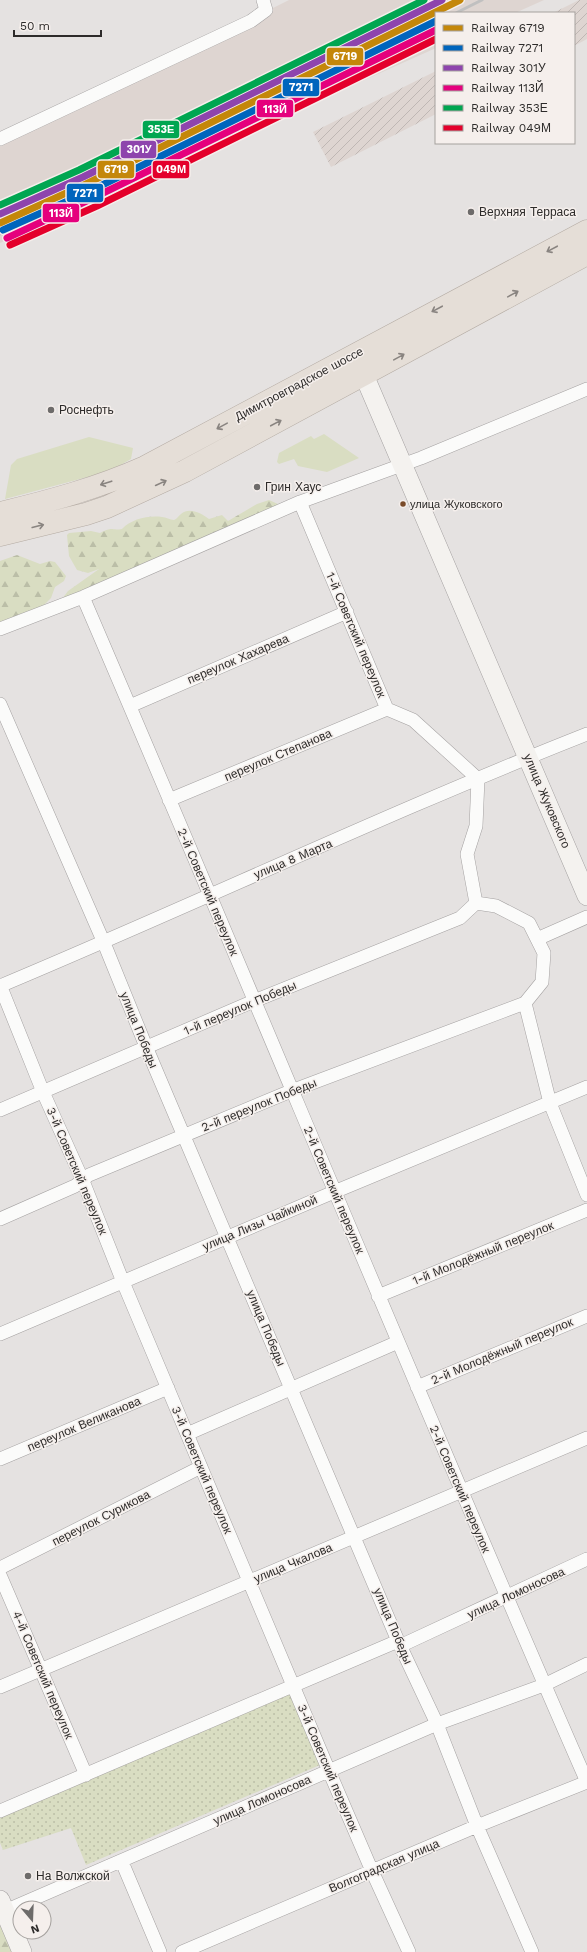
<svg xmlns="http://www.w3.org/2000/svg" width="587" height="1952" font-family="'Work Sans',sans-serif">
<defs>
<pattern id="industrial-furrows" width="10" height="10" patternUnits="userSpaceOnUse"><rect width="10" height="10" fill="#ded5d1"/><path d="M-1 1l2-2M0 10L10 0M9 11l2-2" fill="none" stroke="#bfb7b4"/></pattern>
<pattern id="forest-firs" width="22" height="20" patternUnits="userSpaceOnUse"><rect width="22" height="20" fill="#d9ddc2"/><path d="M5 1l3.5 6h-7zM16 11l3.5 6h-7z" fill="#bbbea7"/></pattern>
<pattern id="park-dots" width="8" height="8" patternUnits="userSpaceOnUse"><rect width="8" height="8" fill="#d9ddc2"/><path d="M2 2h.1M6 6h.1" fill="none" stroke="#bbbea7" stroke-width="1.8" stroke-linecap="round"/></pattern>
</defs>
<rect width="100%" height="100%" fill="#e5e2e1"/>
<!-- built -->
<path fill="#ded5d1" d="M 289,0 L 544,0 L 515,13 L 436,13 L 436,48 L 0,243 L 0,144 Z"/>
<!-- industrial -->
<path fill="url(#industrial-furrows)" d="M 579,0 L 587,0 L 587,39 L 574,46 L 574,13 L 553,13 Z
M 436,71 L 436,114 L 331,167 L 313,132 Z"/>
<!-- green -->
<path fill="#d9ddc2" d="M 324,434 L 359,458 L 327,472 L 298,466 L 294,459 L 279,464 L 277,462 L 279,453 L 311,436 L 314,439 Z
M 89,437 L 133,448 L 131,459 L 110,471 L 5,499 L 11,465 L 17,459 Z"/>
<!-- forest -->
<path fill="url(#forest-firs)" d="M 269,500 L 280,505 L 279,512 L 62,599 L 68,591 L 99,569 L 88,573 L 77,570 L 69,556 L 67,535 L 69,533 L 91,531 L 100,533 C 114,526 110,531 122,529 C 131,519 149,515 162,517 C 166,517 170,520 174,520 C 177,519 178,516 181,514 C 189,507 201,513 209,519 L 222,515 L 228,521 L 257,504 Z
M 17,555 L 40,564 L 50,561 L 55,562 L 66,576 L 64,581 L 55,587 L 51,598 L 41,608 L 0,631 L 0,561 Z
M 0,1919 L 14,1952 L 0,1952 Z"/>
<!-- park -->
<path fill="url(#park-dots)" d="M 289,1691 L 320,1765 L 86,1865 L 71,1828 L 3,1850 L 0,1843 L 0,1813 Z"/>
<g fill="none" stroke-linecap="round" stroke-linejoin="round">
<defs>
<path id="street" d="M 0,139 L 251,21 L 266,10 L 263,0
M 300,502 L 387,709 L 413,720 L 478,779 L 476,826 L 467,854 L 476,903 L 496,906 L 529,923 L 544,953 L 542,982 L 525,1003 L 550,1103 L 587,1195
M 83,597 C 253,992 415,1389 587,1782
M 0,629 L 83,597 L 300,502 L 421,458 L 587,389
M 0,704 L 104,943 L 147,1049 L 398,1641 L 437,1724 L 477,1826 L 532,1952
M 130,706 L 347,612
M 169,800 L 387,709
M 537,939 L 587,917
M 0,985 L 43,1092 L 83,1181 L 123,1282 L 329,1771 L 372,1871 L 409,1952
M 0,986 C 196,904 389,812 587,734
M 0,1110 L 254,1001 L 460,918 L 476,903
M 0,1219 L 75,1186 L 89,1175 L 291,1091 L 525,1003
M 378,1296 L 587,1210
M 0,1334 L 334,1192 L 587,1087
M 417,1387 L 587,1316
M 187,1434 L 398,1342
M 0,1459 L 168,1388
M 0,1568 L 201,1467
M 0,1575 L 86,1775
M 400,1646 L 587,1559
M 0,1687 L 587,1438
M 0,1811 L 398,1641
M 122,1862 L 160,1952
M 5,1911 L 437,1724 L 544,1685 L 587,1664
M 182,1952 L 477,1826 L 587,1782"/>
<path id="secondary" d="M 364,375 L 587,896
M 0,1900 L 22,1952"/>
<path id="highway" d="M 0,513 C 50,501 98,488 145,467 L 587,231
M 0,535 L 86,514 L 107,507 L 185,471 L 587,254"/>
</defs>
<!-- street casing -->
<use href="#street" stroke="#a4a1a1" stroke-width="14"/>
<!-- secondary casing -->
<use href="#secondary" stroke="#a4a1a1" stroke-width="20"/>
<!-- highway casing -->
<use href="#highway" stroke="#b4aba3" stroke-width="23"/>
<!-- street -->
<use href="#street" stroke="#fbfbfa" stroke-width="13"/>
<!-- secondary -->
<use href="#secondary" stroke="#f4f2ef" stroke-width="19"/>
<!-- highway -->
<use href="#highway" stroke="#e5ded7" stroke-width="22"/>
<!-- rail -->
<path stroke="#c0c0c0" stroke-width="3" d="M 456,13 L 482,0
M 0,234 L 165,156 L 436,23"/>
<defs>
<path id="rail-1" d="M 0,223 L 86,184 L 460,0"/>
<path id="rail-2" d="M 3,230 L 90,191 L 436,21"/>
<path id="rail-3" d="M 0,214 L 83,177 L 442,0"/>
<path id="rail-4" d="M 7,238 L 93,198 L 436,30"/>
<path id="rail-5" d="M 0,205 L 79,170 L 424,0"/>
<path id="rail-6" d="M 10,245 L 97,206 L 436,39"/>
</defs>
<!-- rail-1 casing -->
<use href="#rail-1" stroke="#f5efec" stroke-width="10"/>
<!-- rail-2 casing -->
<use href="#rail-2" stroke="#f5efec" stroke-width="10"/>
<!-- rail-3 casing -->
<use href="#rail-3" stroke="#f5efec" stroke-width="10"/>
<!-- rail-4 casing -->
<use href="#rail-4" stroke="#f5efec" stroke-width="10"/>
<!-- rail-5 casing -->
<use href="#rail-5" stroke="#f5efec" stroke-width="10"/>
<!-- rail-6 casing -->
<use href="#rail-6" stroke="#f5efec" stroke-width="10"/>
<!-- rail-1 -->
<use href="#rail-1" stroke="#c4870a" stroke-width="7"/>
<!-- rail-2 -->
<use href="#rail-2" stroke="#0065bd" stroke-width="7"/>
<!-- rail-3 -->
<use href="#rail-3" stroke="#8e44ad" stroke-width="7"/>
<!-- rail-4 -->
<use href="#rail-4" stroke="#e5007d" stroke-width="7"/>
<!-- rail-5 -->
<use href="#rail-5" stroke="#00a651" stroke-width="7"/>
<!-- rail-6 -->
<use href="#rail-6" stroke="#e4002b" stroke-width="7"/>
</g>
<!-- one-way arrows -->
<defs><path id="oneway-shaft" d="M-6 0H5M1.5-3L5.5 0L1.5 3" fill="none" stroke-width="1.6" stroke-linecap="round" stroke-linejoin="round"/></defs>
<g stroke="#898480">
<use href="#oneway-shaft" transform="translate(552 249) rotate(152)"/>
<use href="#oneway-shaft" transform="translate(513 294) rotate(-29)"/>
<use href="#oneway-shaft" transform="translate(437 309) rotate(152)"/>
<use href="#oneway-shaft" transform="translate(399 357) rotate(-29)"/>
<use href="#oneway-shaft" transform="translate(276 423) rotate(-28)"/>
<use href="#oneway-shaft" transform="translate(222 426) rotate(151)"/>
<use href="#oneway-shaft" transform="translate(106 483) rotate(162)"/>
<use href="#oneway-shaft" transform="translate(161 483) rotate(-25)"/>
<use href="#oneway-shaft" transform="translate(38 526) rotate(-14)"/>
</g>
<!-- markers -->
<g fill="#6d6b6a" stroke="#f5efec" stroke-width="1.5">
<circle cx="471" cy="212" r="4"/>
<circle cx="51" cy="410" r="4"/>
<circle cx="257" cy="487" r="4"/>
<circle cx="28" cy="1876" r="4"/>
</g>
<circle fill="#7a4b2a" stroke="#f5efec" stroke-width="1.5" cx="403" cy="504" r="3.5"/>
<g text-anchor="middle" stroke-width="3" stroke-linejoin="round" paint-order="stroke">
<!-- bus labels -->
<g font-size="11" fill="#2d2b2a" stroke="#f5efec" text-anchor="start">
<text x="410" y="508">улица Жуковского</text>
</g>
<!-- poi labels -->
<g font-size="12" fill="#2d2b2a" stroke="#f5efec" text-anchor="start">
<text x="479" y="216">Верхняя Терраса</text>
<text x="59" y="414">Роснефть</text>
<text x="265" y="491">Грин Хаус</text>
<text x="36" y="1880">На Волжской</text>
</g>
<!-- street labels -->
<g font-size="12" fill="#2d2b2a" stroke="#f5efec">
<text transform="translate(299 384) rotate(-28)" y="4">Димитровградское шоссе</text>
<text transform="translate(356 635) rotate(67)" y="4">1-й Советский переулок</text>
<text transform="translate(238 659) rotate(-23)" y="4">переулок Хахарева</text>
<text transform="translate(278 755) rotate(-23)" y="4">переулок Степанова</text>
<text transform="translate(547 801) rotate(67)" y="4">улица Жуковского</text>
<text transform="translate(293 859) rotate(-23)" y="4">улица 8 Марта</text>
<text transform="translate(208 892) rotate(67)" y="4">2-й Советский переулок</text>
<text transform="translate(240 1008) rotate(-23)" y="4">1-й переулок Победы</text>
<text transform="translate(139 1030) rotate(68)" y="4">улица Победы</text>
<text transform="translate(259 1105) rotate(-22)" y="4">2-й переулок Победы</text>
<text transform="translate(77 1171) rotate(67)" y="4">3-й Советский переулок</text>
<text transform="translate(334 1190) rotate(67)" y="4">2-й Советский переулок</text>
<text transform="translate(260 1223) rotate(-23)" y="4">улица Лизы Чайкиной</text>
<text transform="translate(483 1253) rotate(-22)" y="4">1-й Молодёжный переулок</text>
<text transform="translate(266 1328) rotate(67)" y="4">улица Победы</text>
<text transform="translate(502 1351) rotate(-23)" y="4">2-й Молодёжный переулок</text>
<text transform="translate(84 1424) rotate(-23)" y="4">переулок Великанова</text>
<text transform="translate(202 1470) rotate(67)" y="4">3-й Советский переулок</text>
<text transform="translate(460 1489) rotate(67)" y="4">2-й Советский переулок</text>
<text transform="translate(101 1518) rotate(-27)" y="4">переулок Сурикова</text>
<text transform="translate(293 1563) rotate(-23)" y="4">улица Чкалова</text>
<text transform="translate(516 1593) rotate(-25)" y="4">улица Ломоносова</text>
<text transform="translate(393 1626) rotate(67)" y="4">улица Победы</text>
<text transform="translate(43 1675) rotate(67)" y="4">4-й Советский переулок</text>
<text transform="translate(328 1768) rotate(67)" y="4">3-й Советский переулок</text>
<text transform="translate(262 1800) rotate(-24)" y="4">улица Ломоносова</text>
<text transform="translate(384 1866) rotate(-23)" y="4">Волгоградская улица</text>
</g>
</g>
<g stroke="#f5efec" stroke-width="1.5">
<rect x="326" y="47" width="38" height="19" rx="4" fill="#c4870a"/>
<rect x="282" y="78" width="38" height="19" rx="4" fill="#0065bd"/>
<rect x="256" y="99" width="38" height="19" rx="4" fill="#e5007d"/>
<rect x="142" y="120" width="38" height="19" rx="4" fill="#00a651"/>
<rect x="120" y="140" width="37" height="19" rx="4" fill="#8e44ad"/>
<rect x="97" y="160" width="38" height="19" rx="4" fill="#c4870a"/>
<rect x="152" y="160" width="38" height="19" rx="4" fill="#e4002b"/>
<rect x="66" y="183" width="38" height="20" rx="4" fill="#0065bd"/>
<rect x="42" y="203" width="38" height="20" rx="4" fill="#e5007d"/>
</g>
<g font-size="11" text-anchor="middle" font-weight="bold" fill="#fff">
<text x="345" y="60">6719</text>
<text x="301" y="91">7271</text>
<text x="275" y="113">113Й</text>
<text x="161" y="133">353Е</text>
<text x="139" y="153">301У</text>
<text x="116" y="173">6719</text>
<text x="171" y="173">049М</text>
<text x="85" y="197">7271</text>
<text x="61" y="217">113Й</text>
</g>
<!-- legend -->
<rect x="435" y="12" width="140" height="132" fill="#f5efec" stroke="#a5a19e"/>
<rect x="443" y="25" width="20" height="6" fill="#c4870a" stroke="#a5a19e"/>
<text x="471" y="32" font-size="12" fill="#2d2b2a">Railway 6719</text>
<rect x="443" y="45" width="20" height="6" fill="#0065bd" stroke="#a5a19e"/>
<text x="471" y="52" font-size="12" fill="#2d2b2a">Railway 7271</text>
<rect x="443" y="65" width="20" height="6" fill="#8e44ad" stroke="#a5a19e"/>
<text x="471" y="72" font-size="12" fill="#2d2b2a">Railway 301У</text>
<rect x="443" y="85" width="20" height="6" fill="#e5007d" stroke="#a5a19e"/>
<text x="471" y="92" font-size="12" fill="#2d2b2a">Railway 113Й</text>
<rect x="443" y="105" width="20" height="6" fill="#00a651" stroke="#a5a19e"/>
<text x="471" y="112" font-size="12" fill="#2d2b2a">Railway 353Е</text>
<rect x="443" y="125" width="20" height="6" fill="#e4002b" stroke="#a5a19e"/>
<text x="471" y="132" font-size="12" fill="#2d2b2a">Railway 049М</text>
<!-- north arrow -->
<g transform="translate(32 1920) rotate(161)"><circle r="19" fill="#f5efec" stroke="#a5a19e"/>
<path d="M0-3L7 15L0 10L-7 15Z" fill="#6d6b6a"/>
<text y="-6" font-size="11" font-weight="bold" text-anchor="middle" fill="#2d2b2a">N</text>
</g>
<!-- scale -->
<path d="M14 30v6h87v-6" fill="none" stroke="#2d2b2a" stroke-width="2"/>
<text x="20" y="30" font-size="12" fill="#2d2b2a" stroke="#f5efec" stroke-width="3" paint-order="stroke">50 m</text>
</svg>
